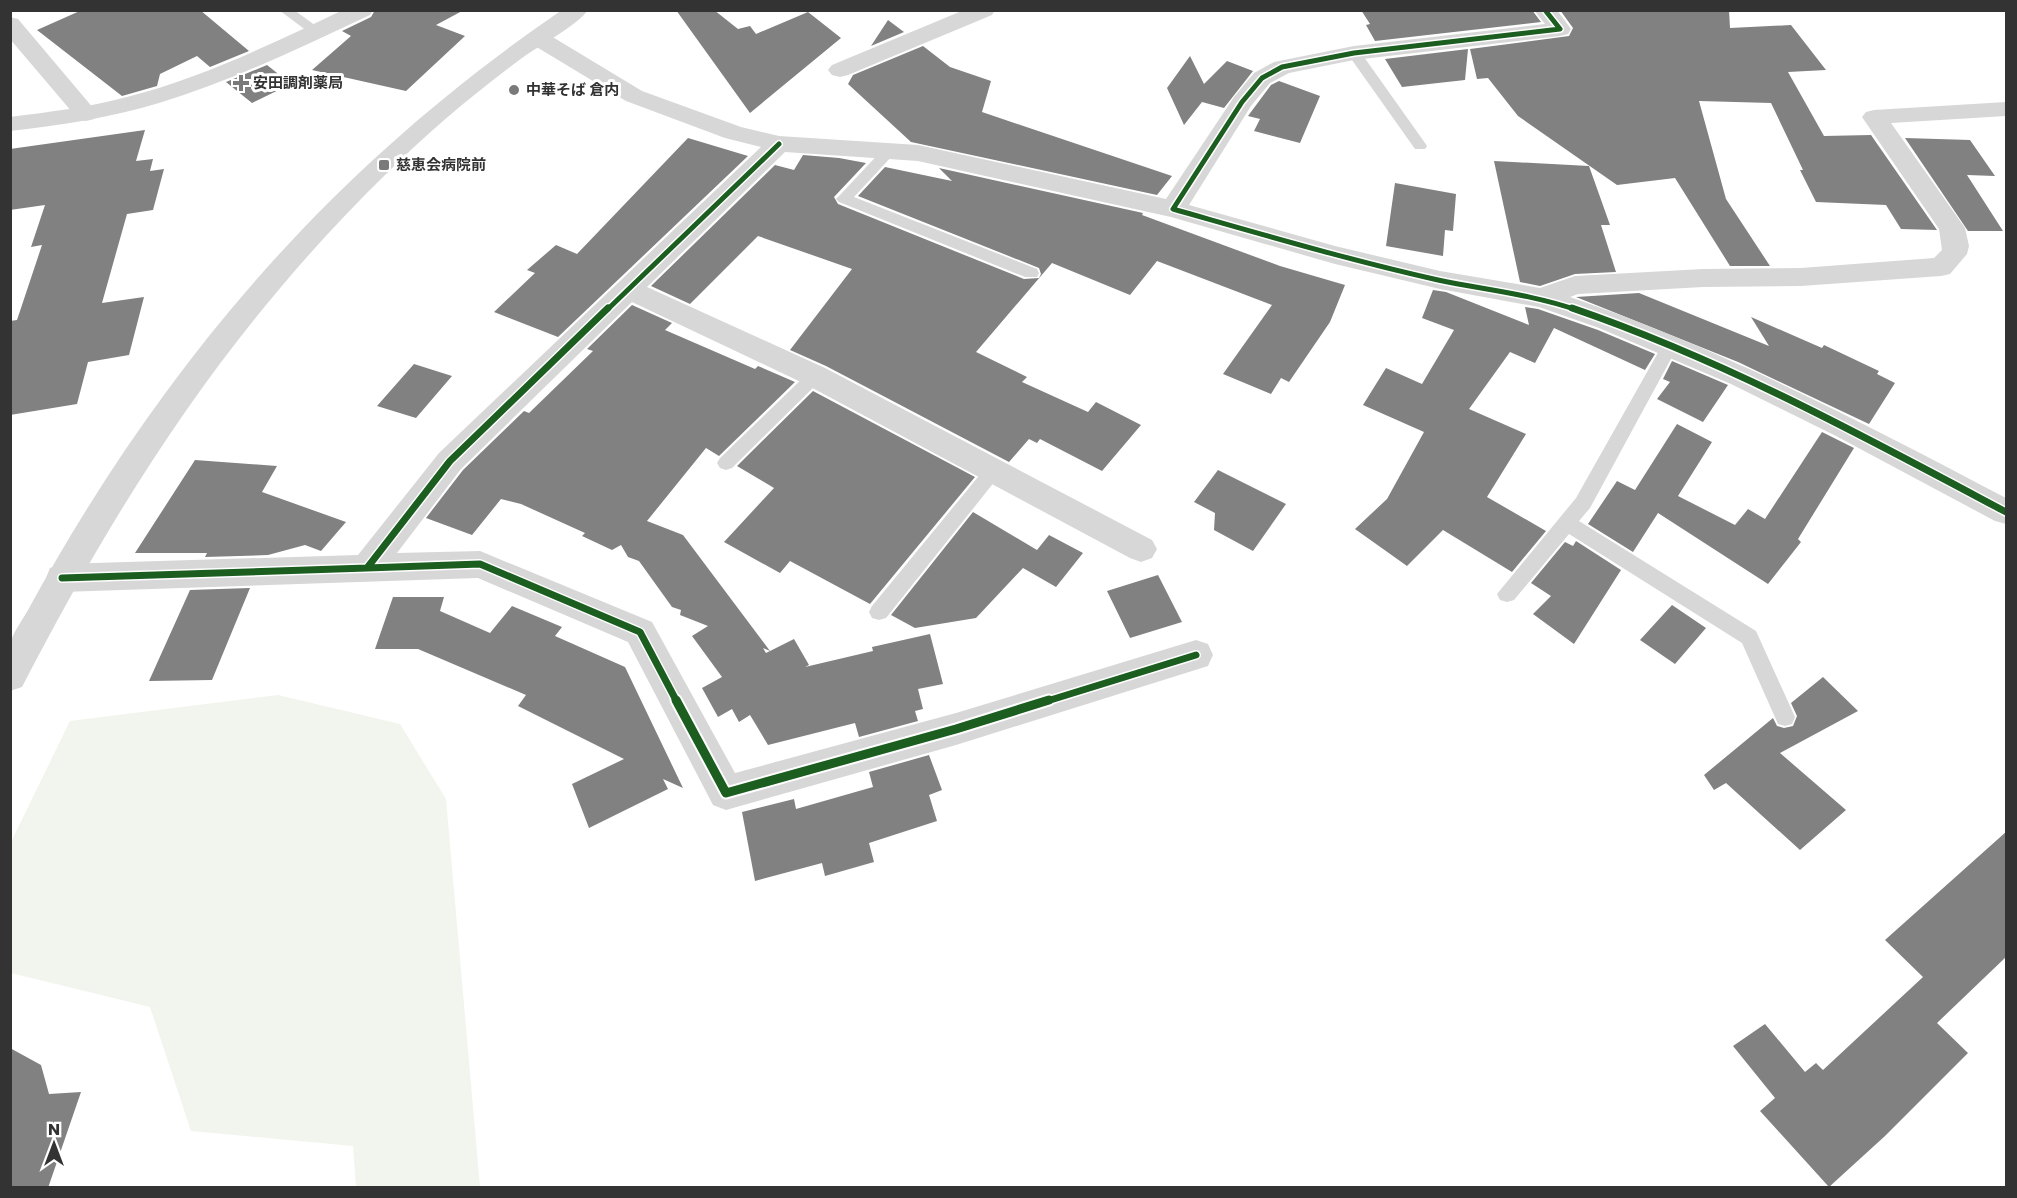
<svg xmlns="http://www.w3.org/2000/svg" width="2017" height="1198" font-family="Poppins,'Noto Sans JP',sans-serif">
<rect width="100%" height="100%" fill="#fff"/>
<!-- green -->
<path fill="#f1f5ed" d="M 278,695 L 400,724 L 446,799 L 480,1187 L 356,1187 L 353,1146 L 191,1131 L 150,1007 L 11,973 L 11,842 L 70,721 Z"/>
<!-- building -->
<path fill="#818181" d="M 82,10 L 200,10 L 249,51 L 210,67 L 197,56 L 160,74 L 157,86 L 122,96 L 37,30 Z
M 375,10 L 464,10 L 436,25 L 465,36 L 406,91 L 312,70 L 351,36 L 342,31 L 371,17 Z
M 676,10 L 714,10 L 738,29 L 750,26 L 756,34 L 808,12 L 841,38 L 750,113 Z
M 1361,10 L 1532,10 L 1541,22 L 1375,41 L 1366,25 L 1370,24 Z
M 1560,10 L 1729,10 L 1730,28 L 1791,25 L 1826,70 L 1788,72 L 1824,136 L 1871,135 L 1937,230 L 1901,229 L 1886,205 L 1816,202 L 1800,170 L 1803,170 L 1771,103 L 1699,101 L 1726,199 L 1770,266 L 1730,266 L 1675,178 L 1617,185 L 1518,116 L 1488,78 L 1477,79 L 1470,49 L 1569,36 L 1573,28 Z
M 888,20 L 904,32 L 871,46 Z
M 923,46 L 950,67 L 991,81 L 982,112 L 1172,176 L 1157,195 L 911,142 L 848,84 L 853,75 Z
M 1468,49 L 1465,80 L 1402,87 L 1385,59 Z
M 1190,56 L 1204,84 L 1227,61 L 1253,71 L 1224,108 L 1202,102 L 1184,125 L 1167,88 Z
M 267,65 L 291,84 L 252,103 L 226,82 Z
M 1279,81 L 1320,96 L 1300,143 L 1254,131 L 1260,119 L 1248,116 L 1271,85 Z
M 145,130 L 136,161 L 153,159 L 150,171 L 164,169 L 153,210 L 127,214 L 102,303 L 144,297 L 129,355 L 88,362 L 77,404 L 10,415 L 10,321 L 17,320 L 42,245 L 31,247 L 45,205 L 10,210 L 10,149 Z
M 688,138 L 748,156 L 558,337 L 494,312 L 535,273 L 527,270 L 556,245 L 577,254 Z
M 1905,138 L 1970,140 L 1995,176 L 1967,175 L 2003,231 L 1968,231 Z
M 803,155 L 839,158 L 866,163 L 834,197 L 838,204 L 1024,279 L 1039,278 L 1041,274 L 1039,268 L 858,196 L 885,167 L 952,181 L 939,168 L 1143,213 L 1142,215 L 1280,266 L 1345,285 L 1330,322 L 1289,382 L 1281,378 L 1271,394 L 1223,374 L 1272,305 L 1157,261 L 1130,295 L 1052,263 L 976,352 L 1027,377 L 1022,382 L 1088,412 L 1096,402 L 1141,425 L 1102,471 L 1040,439 L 1037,443 L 1029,439 L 1009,462 L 826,366 L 790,350 L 852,269 L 758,236 L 690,304 L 651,286 L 775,165 L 794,170 Z
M 1494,161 L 1589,166 L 1610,225 L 1601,225 L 1616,272 L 1575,274 L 1540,286 L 1520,282 Z
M 1395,183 L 1456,194 L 1453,231 L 1445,230 L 1443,256 L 1386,246 Z
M 1433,290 L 1446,292 L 1529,325 L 1525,307 L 1538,309 L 1598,330 L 1655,354 L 1645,370 L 1554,328 L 1535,363 L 1510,352 L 1469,409 L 1526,434 L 1487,497 L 1546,531 L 1512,572 L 1443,530 L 1407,566 L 1355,529 L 1387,499 L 1424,432 L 1363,405 L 1386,368 L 1422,384 L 1454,330 L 1422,318 Z
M 1639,293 L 1769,346 L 1751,317 L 1822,348 L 1824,345 L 1879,371 L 1877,374 L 1895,383 L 1869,424 L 1738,362 L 1576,297 Z
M 632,305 L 672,323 L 665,330 L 755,369 L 758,366 L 795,382 L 719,456 L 706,448 L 647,521 L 683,535 L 770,651 L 763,648 L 766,653 L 794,639 L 809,665 L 805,667 L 873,651 L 872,647 L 930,634 L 943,684 L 918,689 L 923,709 L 915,711 L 918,721 L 859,737 L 855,723 L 768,745 L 750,715 L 739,722 L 732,709 L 718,717 L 702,688 L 722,677 L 692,636 L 708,626 L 680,615 L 681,610 L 672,607 L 639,561 L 628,557 L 621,545 L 612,550 L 582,536 L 585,533 L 521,504 L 501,499 L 472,535 L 426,518 L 463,470 L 524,411 L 529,413 L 593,351 L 587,349 Z
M 1672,361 L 1728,385 L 1703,422 L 1657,399 L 1670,382 L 1663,379 Z
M 414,364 L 452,376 L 416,418 L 377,406 Z
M 813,391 L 975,477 L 870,604 L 790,561 L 780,573 L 724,542 L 774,488 L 737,466 Z
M 1677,424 L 1712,442 L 1678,496 L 1735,525 L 1748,509 L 1765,519 L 1822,432 L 1854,448 L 1798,539 L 1801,542 L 1768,584 L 1658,513 L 1633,552 L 1588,524 L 1617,481 L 1635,490 Z
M 195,460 L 277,466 L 262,492 L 346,522 L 321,551 L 305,545 L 268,555 L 205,557 L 207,553 L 135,553 Z
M 1218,470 L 1286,504 L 1253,551 L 1214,530 L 1215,513 L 1194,502 Z
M 973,512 L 1037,550 L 1049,535 L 1083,553 L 1056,587 L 1023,568 L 976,618 L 915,628 L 891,615 Z
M 1576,541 L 1621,570 L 1574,644 L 1533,614 L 1551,596 L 1531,583 L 1565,542 L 1573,546 Z
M 1158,575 L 1182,622 L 1130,638 L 1107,591 Z
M 250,588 L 212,680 L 149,681 L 190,590 Z
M 393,597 L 444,597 L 440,611 L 490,633 L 512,606 L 562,627 L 555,636 L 625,667 L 683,788 L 663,779 L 668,789 L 589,828 L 572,784 L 624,759 L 518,706 L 526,695 L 418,649 L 375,649 Z
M 1672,605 L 1706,628 L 1675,664 L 1640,640 Z
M 1823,677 L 1858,711 L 1780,753 L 1846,810 L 1800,850 L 1726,783 L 1714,790 L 1704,775 L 1773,718 L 1777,726 L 1784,728 L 1793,726 L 1797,716 L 1791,703 Z
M 929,755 L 942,790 L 929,795 L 937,821 L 869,843 L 874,862 L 825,876 L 822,863 L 755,881 L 742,812 L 794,799 L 796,809 L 873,787 L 869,772 Z
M 2007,831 L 2007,956 L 1937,1023 L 1968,1053 L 1885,1136 L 1829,1187 L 1760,1111 L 1775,1098 L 1733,1046 L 1765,1024 L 1805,1072 L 1816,1063 L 1823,1070 L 1923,977 L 1885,940 Z
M 10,1048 L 41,1065 L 49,1094 L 81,1092 L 48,1188 L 10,1188 Z"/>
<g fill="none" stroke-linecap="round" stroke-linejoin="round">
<!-- service -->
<path fill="#d7d7d7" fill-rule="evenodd" d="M 279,10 L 294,10 L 323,31 L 321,34 L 311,34 Z
M 1354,49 L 1359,50 L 1425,143 L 1427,146 L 1425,149 L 1415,149 L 1347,53 Z
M 889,146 L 894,148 L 896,151 L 894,154 L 854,197 L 1037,269 L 1039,273 L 1037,277 L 1025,277 L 839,202 L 836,199 L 839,196 L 884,148 Z
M 1670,340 L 1676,342 L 1678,346 L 1590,508 L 1579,521 L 1756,631 L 1795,717 L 1792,724 L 1785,726 L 1778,724 L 1742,643 L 1569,534 L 1514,600 L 1507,602 L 1500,600 L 1497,594 L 1576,498 L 1664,342 Z
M 815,370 L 821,372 L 824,376 L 821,380 L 732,468 L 726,470 L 720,468 L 717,463 L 720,458 L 809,372 Z
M 993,464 L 999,466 L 1002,471 L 999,476 L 886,618 L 879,620 L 872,618 L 869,612 L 872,606 L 987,466 Z"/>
<!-- minor -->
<path fill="#d7d7d7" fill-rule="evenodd" d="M 964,10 L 995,10 L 992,15 L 848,75 L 840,77 L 832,75 L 828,70 L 832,65 Z
M 1534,10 L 1557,10 L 1571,29 L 1568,34 L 1560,36 L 1354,60 L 1289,73 L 1270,83 L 1251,106 L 1189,205 L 1335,246 L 1440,271 L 1540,288 L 1575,276 L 1703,269 L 1801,268 L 1934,258 L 1942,250 L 1939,229 L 1862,117 L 1866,112 L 1874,110 L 2006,102 L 2006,116 L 1891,123 L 1965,228 L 1969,246 L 1967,254 L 1950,274 L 1941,276 L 1801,286 L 1703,287 L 1578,294 L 1570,297 C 1722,349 1864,423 2006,498 L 2006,524 L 1995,521 L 1836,436 L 1731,384 L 1599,328 L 1539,307 L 1440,289 L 1335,264 L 1171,217 L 918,161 L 785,152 L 647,287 L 825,368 L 1152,540 L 1157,549 L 1152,558 L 1141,562 L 1130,558 L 805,384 L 632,302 L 461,469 L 397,553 L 480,551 L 652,622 L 735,773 L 956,713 L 1196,640 L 1208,644 L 1213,655 L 1208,666 L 956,745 L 726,810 L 713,805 L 628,642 L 478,578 L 62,592 L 50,588 L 46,578 L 50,568 L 62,564 L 358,555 L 439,453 L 761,147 L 725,138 L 626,101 L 530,43 L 527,38 L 530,33 L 538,31 L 546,33 L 642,91 L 741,127 L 779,136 L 918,145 L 1166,199 L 1234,97 L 1254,73 L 1274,62 L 1354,46 L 1545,24 Z
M 10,17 L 18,19 L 94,109 L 98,114 L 94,119 L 86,121 L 78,119 L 10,39 Z"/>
<!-- tertiary -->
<path fill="#d7d7d7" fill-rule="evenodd" d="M 343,10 L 373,10 L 370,15 C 301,47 232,81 159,103 C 110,118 61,125 10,131 L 10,117 C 50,112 89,107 127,97 C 202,78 273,43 343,10 Z
M 562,10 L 588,10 C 577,26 538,46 522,58 C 473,94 427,133 384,176 C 228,329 122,494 22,687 L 10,691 C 10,676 7,655 11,641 C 14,631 23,619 28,610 C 46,577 65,544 85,512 C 211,309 364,145 562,10 Z"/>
<defs>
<path id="cycleway-far2" d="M 1545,10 L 1560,29 L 1354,53 L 1282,67 L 1262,78 L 1242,102 L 1173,209 C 1261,234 1349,260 1438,280 C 1486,290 1530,294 1577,310
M 607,310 L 779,144"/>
<path id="cycleway-far1" d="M 1572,308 C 1724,360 1865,437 2006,512
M 367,568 L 480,564 L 640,632 L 677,702
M 62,578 L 367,568 L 450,461 L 608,308
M 1044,702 L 1196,655"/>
<path id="cycleway" d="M 676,700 L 726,793 L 956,729 L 1049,700"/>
</defs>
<!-- cycleway-far2 casing -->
<use href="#cycleway-far2" stroke="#fff" stroke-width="8"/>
<!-- cycleway-far1 casing -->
<use href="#cycleway-far1" stroke="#fff" stroke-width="10"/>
<!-- cycleway casing -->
<use href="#cycleway" stroke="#fff" stroke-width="13"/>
<!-- cycleway-far2 -->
<use href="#cycleway-far2" stroke="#1b5e20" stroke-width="5"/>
<!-- cycleway-far1 -->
<use href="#cycleway-far1" stroke="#1b5e20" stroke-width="7"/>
<!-- cycleway -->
<use href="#cycleway" stroke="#1b5e20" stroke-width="9"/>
</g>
<!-- markers -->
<g fill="#7a7a7a" stroke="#fff" stroke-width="2">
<path d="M238 74h6v6h6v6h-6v6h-6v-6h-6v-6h6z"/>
<circle cx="514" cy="90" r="6"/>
<rect x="378" y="159" width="12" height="12" rx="3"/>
</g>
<g text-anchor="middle" stroke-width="6" stroke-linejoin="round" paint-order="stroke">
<!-- far-poi labels -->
<g font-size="15" font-weight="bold" fill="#333" stroke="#fff" text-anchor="start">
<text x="253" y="88">安田調剤薬局</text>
<text x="526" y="95">中華そば 倉内</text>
<text x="396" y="170">慈恵会病院前</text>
</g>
</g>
<!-- border -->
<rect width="2017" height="1198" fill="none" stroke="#333333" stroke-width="24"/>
<!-- north arrow -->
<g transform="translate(54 1144)" stroke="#ffffff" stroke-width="4.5" paint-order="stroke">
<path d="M0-4.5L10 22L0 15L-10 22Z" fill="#333333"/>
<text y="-9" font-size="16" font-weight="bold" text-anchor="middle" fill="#333333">N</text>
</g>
</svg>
